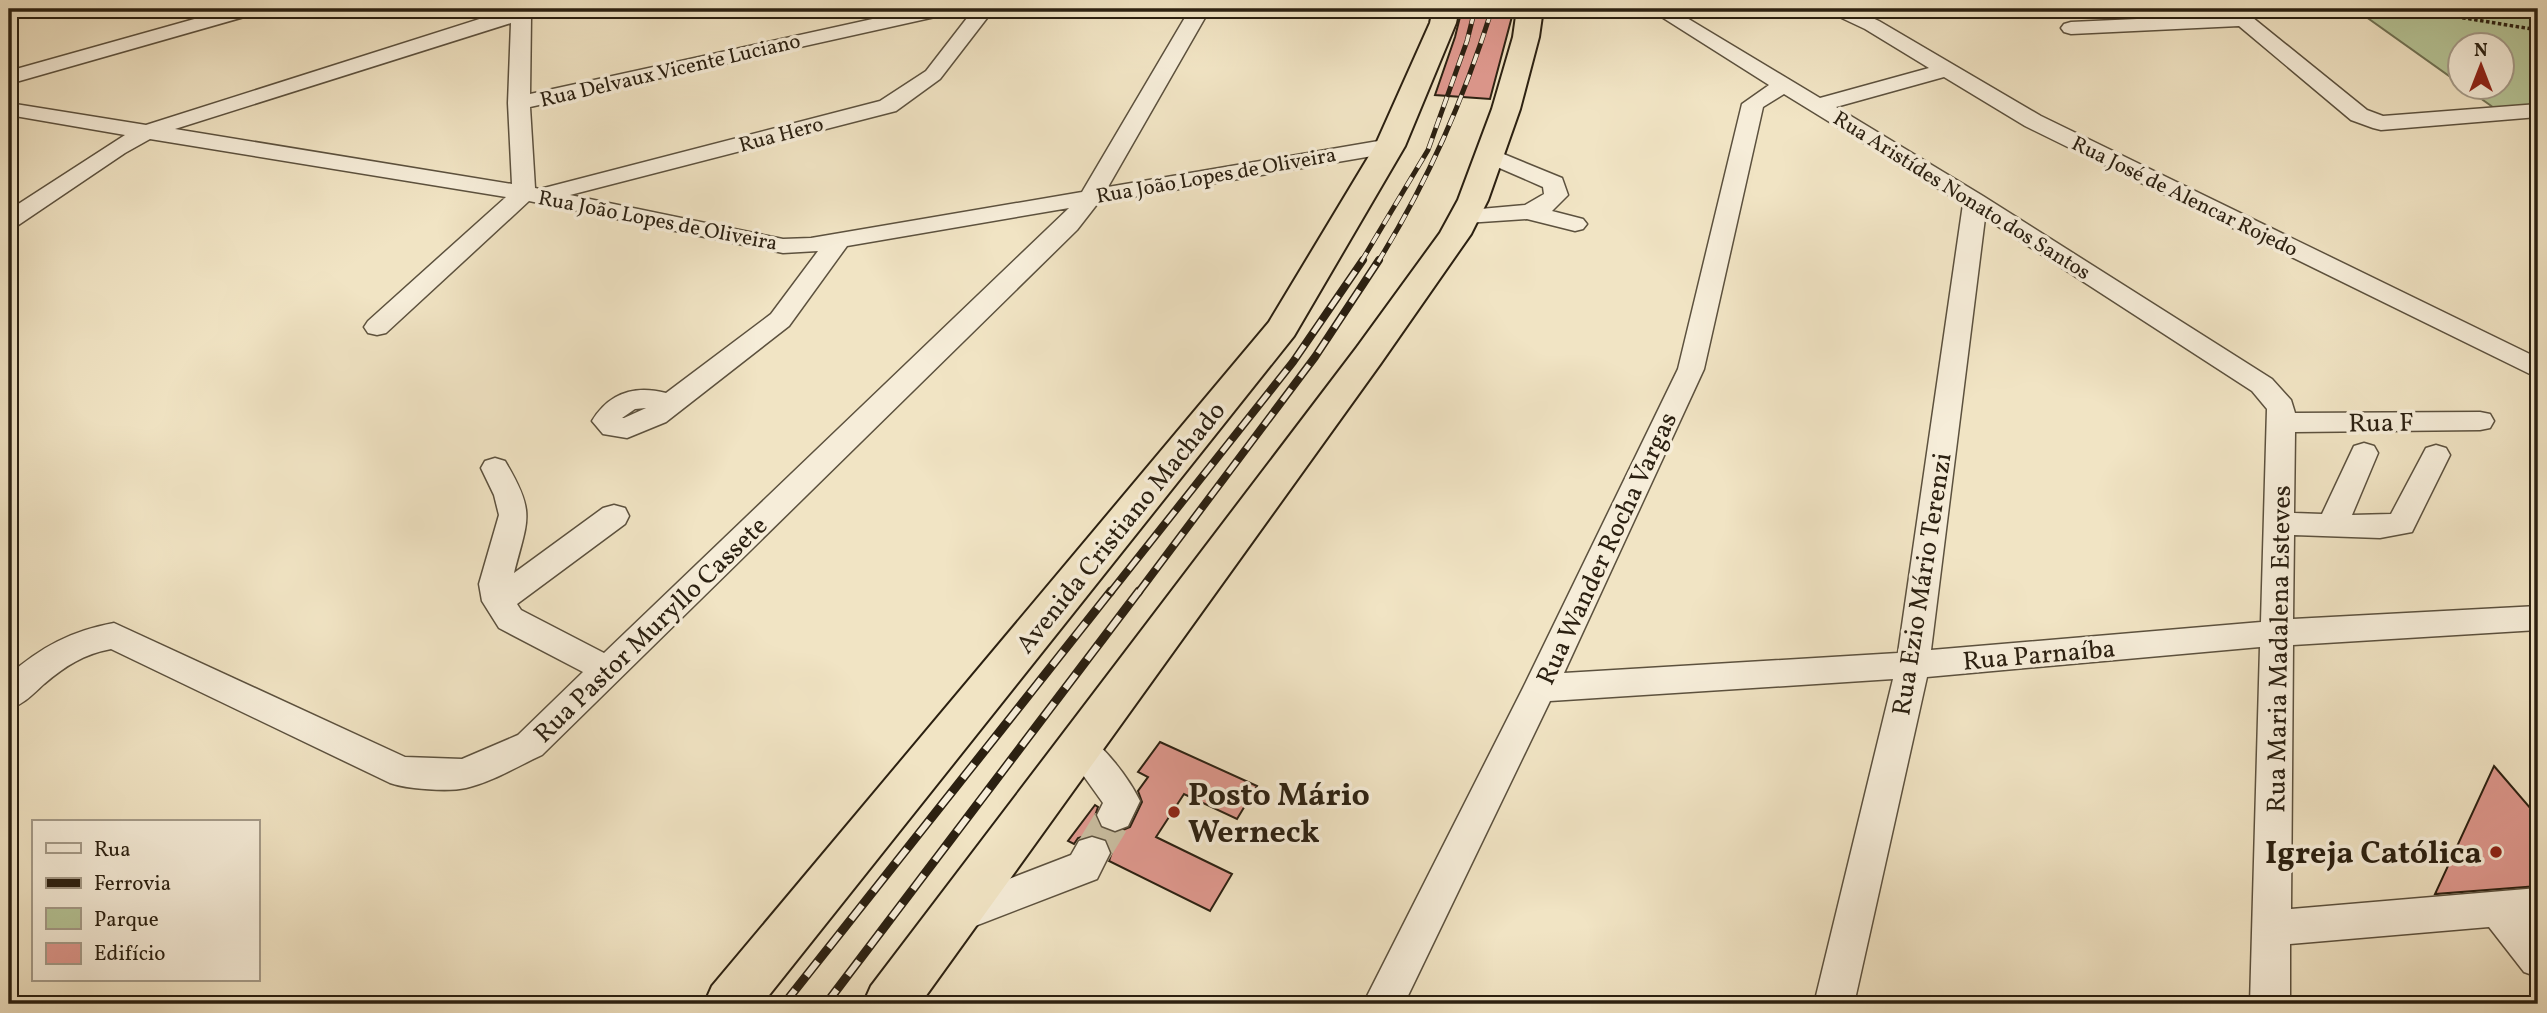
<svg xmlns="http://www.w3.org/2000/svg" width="2547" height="1013" font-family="Vollkorn,serif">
<rect width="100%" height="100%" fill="#f1e4c4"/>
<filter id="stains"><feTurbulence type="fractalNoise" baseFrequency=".00286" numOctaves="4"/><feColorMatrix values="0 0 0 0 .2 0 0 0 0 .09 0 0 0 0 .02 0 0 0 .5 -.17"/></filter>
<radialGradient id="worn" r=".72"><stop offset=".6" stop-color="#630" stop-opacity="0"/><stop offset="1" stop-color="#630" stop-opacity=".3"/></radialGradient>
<!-- green -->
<path fill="#b6c597" stroke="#707254" stroke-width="2" d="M 2355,9 L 2538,9 L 2538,105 L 2497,110 L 2466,88 L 2502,88 L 2502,46 L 2460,46 L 2459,83 Z"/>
<!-- building -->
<path fill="#df988e" stroke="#2b2011" stroke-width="2" d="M 1462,9 L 1514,9 L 1490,99 L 1435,95 L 1455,37 Z
M 1160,742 L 1257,786 L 1237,819 L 1184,794 L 1156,837 L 1232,874 L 1210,911 L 1109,861 L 1112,852 L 1106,838 L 1091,834 L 1078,838 L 1074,844 L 1068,841 L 1095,805 L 1098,807 L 1095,816 L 1101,828 L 1116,833 L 1130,827 L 1142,802 L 1138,791 L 1148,777 L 1138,772 Z
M 2494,766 L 2538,817 L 2538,886 L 2435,894 Z"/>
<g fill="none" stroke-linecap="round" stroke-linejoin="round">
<!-- minor-tunnel -->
<path stroke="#c9bda0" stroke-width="36" stroke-dasharray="36 18" stroke-linecap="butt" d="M 1092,853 L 1115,815"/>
<defs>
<path id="minor" d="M 230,9 L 261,9 L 258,13 L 9,84 L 9,71 Z
M 511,9 L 546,9 L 543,13 L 531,17 L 530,94 L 918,9 L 954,9 L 944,15 L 530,107 L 535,188 L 540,189 L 880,101 L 926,71 L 974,9 L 994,9 L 940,79 L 896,111 L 570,195 L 783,239 L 811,238 L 1082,192 L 1190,9 L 1210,9 L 1108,187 L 1390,139 L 1398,141 L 1401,146 L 1398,151 L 1390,153 L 1098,203 L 1077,230 L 542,755 C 518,766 492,782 466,788 C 448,792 407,789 390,783 L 111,649 C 84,654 65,666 44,684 C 33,694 24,704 9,709 L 9,675 C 41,647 71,631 114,623 L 405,757 L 462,759 L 518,735 L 583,672 L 499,628 L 482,601 L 479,584 L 499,515 L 494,495 L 481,468 L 485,461 L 495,458 L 505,461 C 536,513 528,518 514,573 L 603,508 L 614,505 L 625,508 L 629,516 L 625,524 L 517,604 L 521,610 L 604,653 L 1069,208 L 847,246 L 789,326 L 666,422 L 627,438 L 603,434 L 592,421 C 609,393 635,385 666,393 L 771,314 L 818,251 L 783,253 L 529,201 L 386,333 L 377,335 L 368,333 L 364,327 L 368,321 L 506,197 L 150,139 L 125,153 L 17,226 L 9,228 L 9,210 L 125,135 L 9,115 L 9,103 L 146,125 ZM 511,23 L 508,103 L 512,184 L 175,129 ZM 646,408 L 624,418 L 622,418 L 635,409 Z
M 1649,9 L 1672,9 L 1820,98 L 1929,68 L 1865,29 L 1831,13 L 1828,9 L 1853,9 L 1879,21 L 2041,116 L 2538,358 L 2538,378 L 2025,126 L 1944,77 L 1836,107 L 1983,196 L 2272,379 L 2291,400 L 2295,413 L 2480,412 L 2490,414 L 2494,421 L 2490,428 L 2480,430 L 2295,432 L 2294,513 L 2322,514 L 2354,446 L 2364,443 L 2374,446 L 2378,453 L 2352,515 L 2391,514 L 2426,448 L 2436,445 L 2446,448 L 2450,455 L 2412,532 L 2380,538 L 2294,535 L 2293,619 L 2538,606 L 2538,630 L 2293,645 L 2291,909 L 2538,888 L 2538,922 L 2533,923 L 2538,929 L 2538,977 L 2524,972 L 2489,927 L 2290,944 L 2290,1004 L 2250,1004 L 2260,647 L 1927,677 L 1854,1004 L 1814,1004 L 1893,679 L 1550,701 L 1404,1004 L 1363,1004 L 1523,688 L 1678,369 L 1742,104 L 1769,85 ZM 1784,94 L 1963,204 L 1898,653 L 1564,673 L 1704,369 L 1763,107 ZM 1985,218 L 2252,391 L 2267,409 L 2261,622 L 1931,650 Z
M 2220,9 L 2242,9 L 2367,110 L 2383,116 L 2538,104 L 2538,117 L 2381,130 L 2373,128 L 2351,120 L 2239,26 L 2071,34 L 2064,32 L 2061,28 L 2064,24 L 2071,22 L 2225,15 Z
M 1489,148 L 1562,178 L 1568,195 L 1552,211 L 1583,219 L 1587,224 L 1583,229 L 1575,231 L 1527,219 L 1466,223 L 1458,221 L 1454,216 L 1458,211 L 1525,205 L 1544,194 L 1543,187 L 1481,160 L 1478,155 L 1481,150 Z
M 1080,733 C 1101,740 1130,780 1140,801 L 1128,826 L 1115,831 L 1102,826 L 1097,815 L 1103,803 L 1063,747 L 1068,737 Z
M 1092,837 L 1105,841 L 1110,853 L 1097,879 L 957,933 L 944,928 L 938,916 L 944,904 L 1071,855 L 1079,841 Z"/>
<path id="highway" d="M 1433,9 L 1459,9 L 1456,23 L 1405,146 L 1294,336 L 762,1004 L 704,1004 L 712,986 L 1269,322 L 1375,146 L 1430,23 Z
M 1517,9 L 1543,9 L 1539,37 L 1520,109 L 1488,200 L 1471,234 L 1381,363 L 920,1004 L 863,1004 L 871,986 L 1357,347 L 1440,233 L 1458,200 L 1492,109 L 1513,37 Z"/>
</defs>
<!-- minor casing -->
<use href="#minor" stroke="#5c513e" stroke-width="3"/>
<!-- highway casing -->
<use href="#highway" stroke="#2b2011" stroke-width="4"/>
<!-- path -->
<path stroke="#2b2011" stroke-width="3.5" stroke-dasharray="3.5 2.5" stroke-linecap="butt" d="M 2409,9 L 2538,30"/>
<!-- minor -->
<use href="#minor" fill="#f6edd9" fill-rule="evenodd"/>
<!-- highway -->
<use href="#highway" fill="#f1e4c4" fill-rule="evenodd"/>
<defs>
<path id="rail-far2" d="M 1361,262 L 1428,150 L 1467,41 L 1475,9
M 1378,262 C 1429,179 1463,101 1492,9"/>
<path id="rail-far1" d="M 1110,593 L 1293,362 L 1363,260
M 1138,593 L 1315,357 L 1379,260"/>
<path id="rail" d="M 784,1004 L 1111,591
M 826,1004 L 1139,591"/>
</defs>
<!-- rail-far2 casing -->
<use href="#rail-far2" stroke="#2b2011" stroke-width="5"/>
<!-- rail-far1 casing -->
<use href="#rail-far1" stroke="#2b2011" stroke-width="8"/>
<!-- rail casing -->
<use href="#rail" stroke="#2b2011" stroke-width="9"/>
<!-- rail-far2 -->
<use href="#rail-far2" stroke="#f6edd9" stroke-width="3.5" stroke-dasharray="11" stroke-linecap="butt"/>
<!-- rail-far1 -->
<use href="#rail-far1" stroke="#f6edd9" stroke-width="5" stroke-dasharray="15" stroke-linecap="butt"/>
<!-- rail -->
<use href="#rail" stroke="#f6edd9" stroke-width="6" stroke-dasharray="18" stroke-linecap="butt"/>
</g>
<!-- markers -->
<g fill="#8f2418" stroke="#f6edd9" stroke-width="2.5">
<circle cx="1174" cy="812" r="7"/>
<circle cx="2496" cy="852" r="7"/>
</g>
<g text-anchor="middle" stroke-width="7" stroke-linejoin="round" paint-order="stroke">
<!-- far-street labels -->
<g font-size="21" fill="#2b2011" stroke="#f6edd9">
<text transform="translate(670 70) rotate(-13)" y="7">Rua Delvaux Vicente Luciano</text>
<text transform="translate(781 134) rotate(-15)" y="7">Rua Hero</text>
<text transform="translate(1216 175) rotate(-10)" y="7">Rua João Lopes de Oliveira</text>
<text transform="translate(1962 195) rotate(32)" y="7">Rua Aristídes Nonato dos Santos</text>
<text transform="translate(2185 196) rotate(26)" y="7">Rua José de Alencar Rojedo</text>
<text transform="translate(658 220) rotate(11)" y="7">Rua João Lopes de Oliveira</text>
</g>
<!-- street labels -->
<g font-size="26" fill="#2b2011" stroke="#f6edd9">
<text transform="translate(2381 422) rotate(-1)" y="9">Rua F</text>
<text transform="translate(1120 527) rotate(-51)" y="9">Avenida Cristiano Machado</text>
<text transform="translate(1606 548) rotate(-65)" y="9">Rua Wander Rocha Vargas</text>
<text transform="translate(1921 584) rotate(-81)" y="9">Rua Ezio Mário Terenzi</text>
<text transform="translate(650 629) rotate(-44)" y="9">Rua Pastor Muryllo Cassete</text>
<text transform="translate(2278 649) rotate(-89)" y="9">Rua Maria Madalena Esteves</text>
<text transform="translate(2039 654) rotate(-5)" y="9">Rua Parnaíba</text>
</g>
<!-- near-poi labels -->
<g font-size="32" font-weight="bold" fill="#2b2011" stroke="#f6edd9" text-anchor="start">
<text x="1188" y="805">Posto Mário<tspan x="1188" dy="37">Werneck</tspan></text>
<text x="2482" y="863" text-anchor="end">Igreja Católica</text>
</g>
</g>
<!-- margin -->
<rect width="2547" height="1013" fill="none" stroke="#f1e4c4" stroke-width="35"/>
<rect x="10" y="10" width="2526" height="992" fill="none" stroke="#2b2011" stroke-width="3.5"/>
<rect x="18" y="18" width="2512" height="978" fill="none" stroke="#2b2011" stroke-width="2"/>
<!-- legend -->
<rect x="32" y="820" width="228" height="161" fill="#f6edd9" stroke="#a59b89" stroke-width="2"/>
<rect x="46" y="843" width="35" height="10" fill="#f6edd9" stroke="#a59b89" stroke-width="2"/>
<text x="94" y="856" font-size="21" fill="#2b2011">Rua</text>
<rect x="46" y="878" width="35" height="10" fill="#2b2011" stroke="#a59b89" stroke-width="2"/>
<text x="94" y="890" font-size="21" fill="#2b2011">Ferrovia</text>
<rect x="46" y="908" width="35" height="21" fill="#b6c597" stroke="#a59b89" stroke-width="2"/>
<text x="94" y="926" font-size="21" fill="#2b2011">Parque</text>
<rect x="46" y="943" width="35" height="21" fill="#df988e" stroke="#a59b89" stroke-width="2"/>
<text x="94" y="960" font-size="21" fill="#2b2011">Edifício</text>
<!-- north arrow -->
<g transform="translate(2481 66)"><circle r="33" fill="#f6edd9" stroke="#a59b89" stroke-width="2"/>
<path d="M0-5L12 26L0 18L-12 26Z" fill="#8f2418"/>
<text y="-10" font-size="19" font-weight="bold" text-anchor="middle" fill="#2b2011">N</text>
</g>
<rect width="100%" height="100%" filter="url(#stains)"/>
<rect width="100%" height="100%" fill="url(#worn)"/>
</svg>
